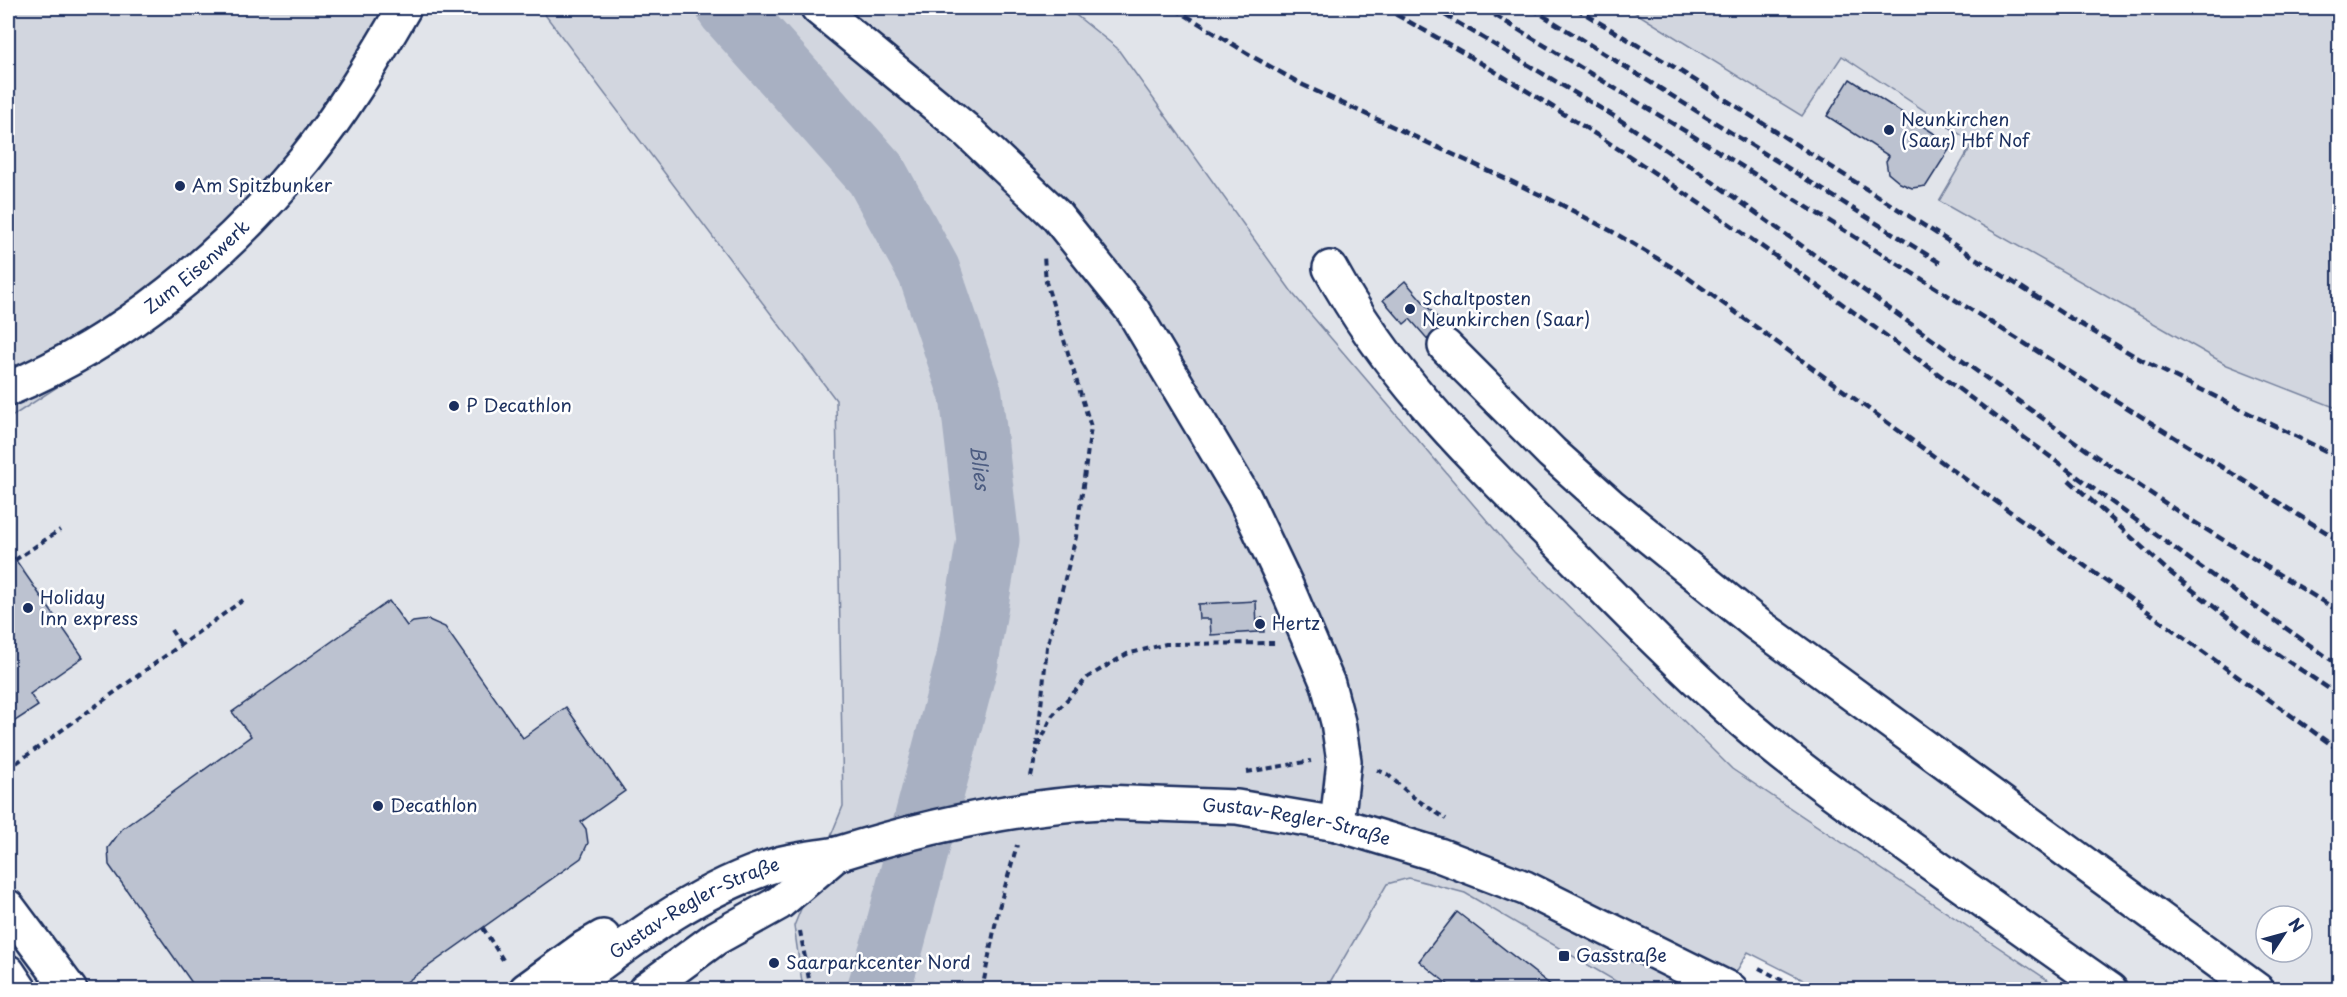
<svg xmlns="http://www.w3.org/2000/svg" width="2347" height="997" font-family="'Playpen Sans',sans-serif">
<rect width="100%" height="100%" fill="#f1f2f5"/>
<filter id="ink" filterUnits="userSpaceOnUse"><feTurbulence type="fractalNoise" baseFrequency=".0167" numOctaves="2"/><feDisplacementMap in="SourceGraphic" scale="12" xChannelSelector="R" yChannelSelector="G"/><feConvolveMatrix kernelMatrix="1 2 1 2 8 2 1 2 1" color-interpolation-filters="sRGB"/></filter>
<g filter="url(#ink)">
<!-- built -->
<path fill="#e1e4ea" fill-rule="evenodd" d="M 422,8 L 540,8 L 836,399 L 843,806 L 794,926 L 803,989 L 8,990 L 8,419 L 160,320 L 325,157 Z
M 1067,8 L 1628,8 L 1802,115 L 1841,55 L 1973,143 L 1939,200 L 2226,365 L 2339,409 L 2339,989 L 2061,989 L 1732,769 L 1514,552 L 1294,295 L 1117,48 ZM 2266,916 L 2302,916 L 2302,952 L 2266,952 Z
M 1409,878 L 1465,893 L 1629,989 L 1326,990 L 1388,884 Z"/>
<!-- green -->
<path fill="#d2d6df" stroke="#76829e" stroke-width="1.5" d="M 8,8 L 422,8 L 325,157 L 261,235 L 160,320 L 8,419 Z
M 540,8 L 1067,8 L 1117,48 L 1294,295 L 1514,552 L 1732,769 L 2061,989 L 1821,989 L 1748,952 L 1726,989 L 1629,989 L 1465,893 L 1409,878 L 1387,884 L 1326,989 L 803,989 L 794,926 L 843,806 L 836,400 Z
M 1628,8 L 2339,8 L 2339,409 L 2227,365 L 1939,201 L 1973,143 L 1842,56 L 1802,116 Z"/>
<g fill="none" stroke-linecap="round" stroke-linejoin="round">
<!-- river -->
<path stroke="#a8b0c2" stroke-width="63" id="s1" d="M 728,8 L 876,174 L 929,271 L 971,395 L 988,540 L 967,662 L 893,943 L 878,990"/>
</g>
<!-- building -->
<path fill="#bcc2d0" stroke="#1b2f5e" stroke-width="1.5" d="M 1850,79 L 1952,145 L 1926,186 L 1912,188 L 1900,183 L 1888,173 L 1886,161 L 1889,156 L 1827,116 Z
M 1405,281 L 1447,329 L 1431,343 L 1410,319 L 1404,324 L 1383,300 Z
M 8,549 L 83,657 L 30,694 L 38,706 L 12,723 L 8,717 Z
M 389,601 L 407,626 L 413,622 L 429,620 L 445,627 L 523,738 L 566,707 L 625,791 L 581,822 L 586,829 L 588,843 L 581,858 L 395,990 L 197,990 L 109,865 L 108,848 L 122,829 L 251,736 L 232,712 Z
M 1256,601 L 1257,632 L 1211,635 L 1210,619 L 1199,619 L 1198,604 Z
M 1263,618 L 1264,632 L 1257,632 L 1257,619 Z
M 1457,912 L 1557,990 L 1455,990 L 1419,961 Z"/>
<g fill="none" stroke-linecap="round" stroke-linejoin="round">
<defs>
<g id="minor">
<path d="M 818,8 L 965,129 L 1056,215 L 1133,311 L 1244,497 L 1285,583 L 1328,684 L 1338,722 L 1344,761 L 1337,824"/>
<path d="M 1330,268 C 1388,374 1464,448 1548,532 C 1608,592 1666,653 1729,709 C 1782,757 1841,799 1899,840 C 1969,891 2039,940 2110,990"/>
<path d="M 1445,346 L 1552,453 L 1610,505 L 1757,624 L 2257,990"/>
<path id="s2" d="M 8,389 C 123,341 225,256 304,160 C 342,113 374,60 404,8"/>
</g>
<g id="major">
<path id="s3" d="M 1102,802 L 1237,807 L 1337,824 L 1439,855 L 1525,888 L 1731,990"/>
<path d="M 8,907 L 70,990"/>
<path d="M 8,972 L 20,990"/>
<path d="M 526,990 L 584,948 L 603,937"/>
<path id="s4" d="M 565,990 C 632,940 701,886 782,863 C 800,859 819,857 837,854"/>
<path d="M 645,990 L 716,938 L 779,903 L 837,854"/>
</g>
</defs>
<!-- minor casing -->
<use href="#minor" stroke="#1b2f5e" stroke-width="38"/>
<!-- major casing -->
<use href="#major" stroke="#1b2f5e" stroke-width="38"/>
<!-- path -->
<path stroke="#1b2f5e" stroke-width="4" stroke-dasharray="6 4.5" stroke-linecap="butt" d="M 15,560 L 60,530
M 171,630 L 181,645
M 1037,746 L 1047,647 L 1076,537 L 1091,427 L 1046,282 L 1044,256
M 8,769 L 246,598
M 1377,770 L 1387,774 L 1413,797 L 1446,819
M 1247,772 L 1311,761
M 1031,776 L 1037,750 L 1052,716 L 1088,677 L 1127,654 L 1166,644 L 1275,643
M 483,928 L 505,963
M 800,931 L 811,990
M 1759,968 L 1800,990
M 982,990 L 998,911 L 1017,845"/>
<!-- minor -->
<use href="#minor" stroke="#fff" stroke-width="33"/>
<!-- major -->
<use href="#major" stroke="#fff" stroke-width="33"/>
<!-- rail -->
<path stroke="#1b2f5e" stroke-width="4.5" stroke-dasharray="9 4.5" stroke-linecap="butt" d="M 1174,8 L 1255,58 L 1303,85 L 1558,203 L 1613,232 L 1680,272 L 2340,751
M 1384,8 C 1724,193 2021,446 2340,666
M 1433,8 L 1617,118 L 1696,170 L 2091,453 L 2186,517 L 2340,612
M 1483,8 L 1708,145 L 2340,541
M 1531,8 L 1942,264
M 1575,8 L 1674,67 L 2065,315 L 2145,362 L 2340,458
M 2069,480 L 2167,570 L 2255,639 L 2340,696"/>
<defs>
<path id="major-bridge" d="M 837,854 C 923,827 1012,807 1102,802"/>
</defs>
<!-- major-bridge casing -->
<use href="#major-bridge" stroke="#1b2f5e" stroke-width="38" stroke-linecap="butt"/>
<!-- major-bridge -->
<use href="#major-bridge" stroke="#fff" stroke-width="33"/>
</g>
</g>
<!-- markers -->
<g fill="#1b2f5e" stroke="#fff" stroke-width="2">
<circle cx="1889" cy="130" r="6"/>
<circle cx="180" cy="186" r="6"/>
<circle cx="1410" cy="309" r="6"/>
<circle cx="454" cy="406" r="6"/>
<circle cx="28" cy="608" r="6"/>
<circle cx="1260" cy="624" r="6"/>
<circle cx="378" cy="806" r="6"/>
<rect x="1558" y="950" width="12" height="12" rx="3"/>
<circle cx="774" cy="963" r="6"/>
</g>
<g text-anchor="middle" stroke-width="5" stroke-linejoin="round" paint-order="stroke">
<!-- poi labels -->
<g font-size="18" fill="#1b2f5e" stroke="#fff" text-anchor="start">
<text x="1901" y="126">Neunkirchen<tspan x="1901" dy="21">(Saar) Hbf Nof</tspan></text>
<text x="192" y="192">Am Spitzbunker</text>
<text x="1422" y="305">Schaltposten<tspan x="1422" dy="21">Neunkirchen (Saar)</tspan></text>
<text x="466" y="412">P Decathlon</text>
<text x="40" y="604">Holiday<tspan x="40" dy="21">Inn express</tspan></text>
<text x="1272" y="630">Hertz</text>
<text x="390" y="812">Decathlon</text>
<text x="1576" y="962">Gasstraße</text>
<text x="786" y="969">Saarparkcenter Nord</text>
</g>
<!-- street labels -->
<g font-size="18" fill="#1b2f5e" stroke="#fff">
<text dy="6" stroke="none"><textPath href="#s2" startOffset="226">Zum Eisenwerk</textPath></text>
<text dy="6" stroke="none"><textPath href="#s3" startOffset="196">Gustav-Regler-Straße</textPath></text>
<text dy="6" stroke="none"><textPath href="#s4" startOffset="154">Gustav-Regler-Straße</textPath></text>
</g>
<!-- water labels -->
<g font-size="20" font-style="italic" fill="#4c5c81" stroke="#fff">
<text dy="7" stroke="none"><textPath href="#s1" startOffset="537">Blies</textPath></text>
</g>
</g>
<!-- margin -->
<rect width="2347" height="997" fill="none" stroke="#fff" stroke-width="30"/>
<rect x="15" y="15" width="2317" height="967" fill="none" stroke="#1b2f5e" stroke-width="2" filter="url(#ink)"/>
<!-- north arrow -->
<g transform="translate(2284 934) rotate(54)"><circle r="28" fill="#ffffff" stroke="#a4acbf" stroke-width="1.5"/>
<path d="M0-4.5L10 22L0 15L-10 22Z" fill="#1b2f5e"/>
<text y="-9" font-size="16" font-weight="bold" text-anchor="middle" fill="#1b2f5e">N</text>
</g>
</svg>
